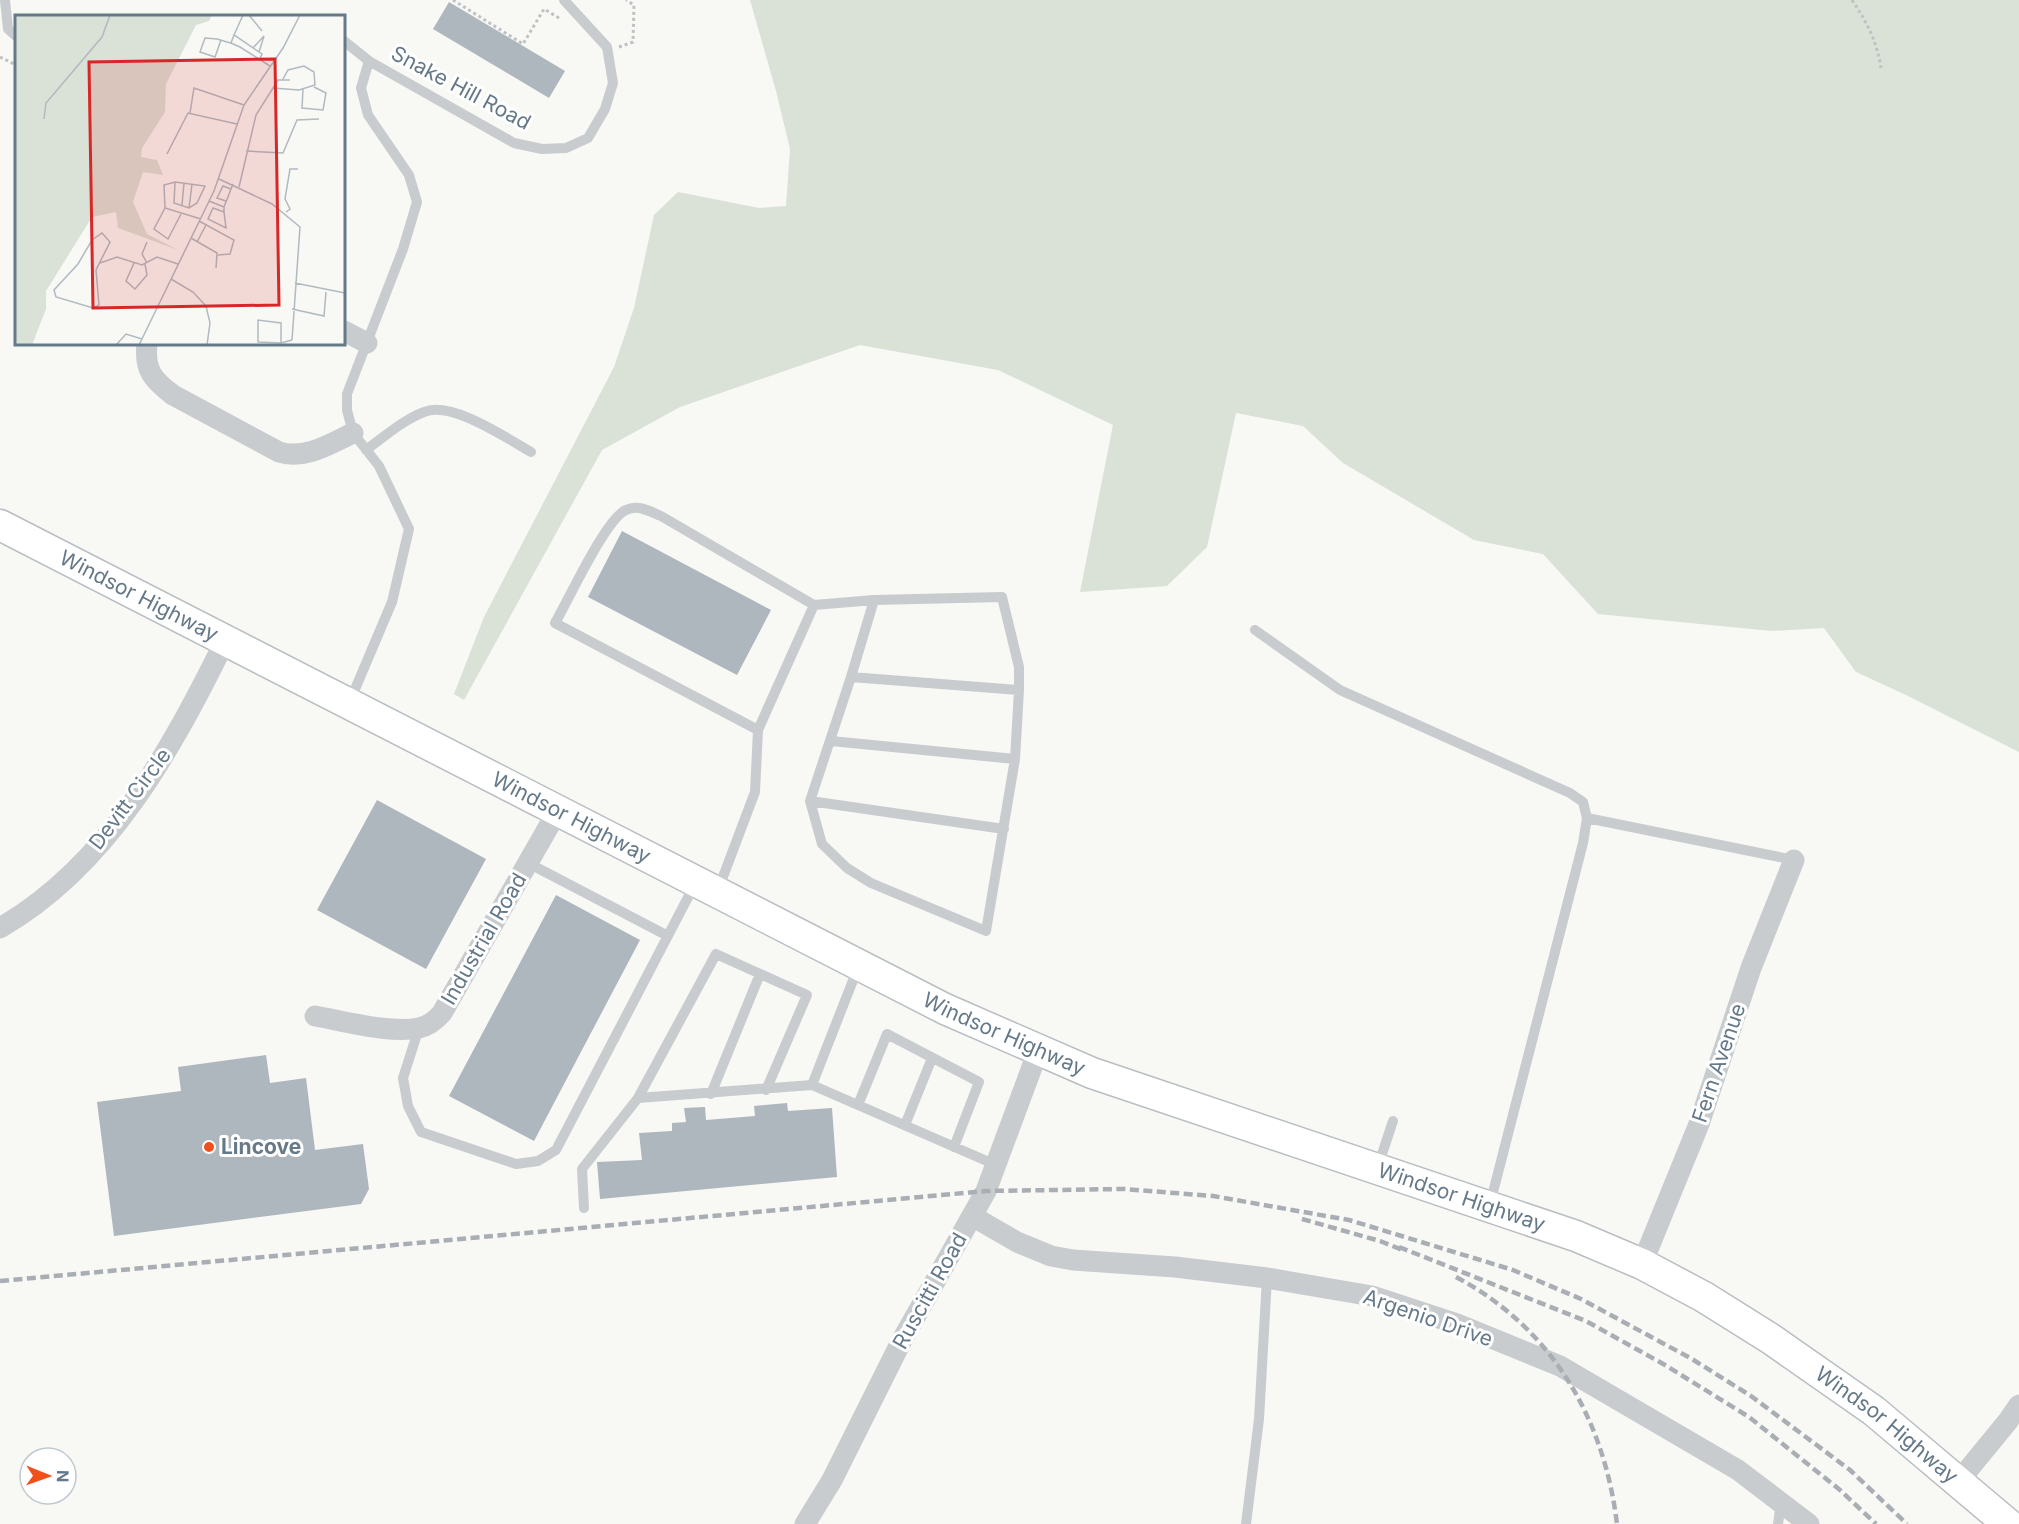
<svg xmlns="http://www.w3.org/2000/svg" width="2019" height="1524" font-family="Inter,sans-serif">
<rect width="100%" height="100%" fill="#f8f8f5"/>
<!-- green -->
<path fill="#dae1d6" d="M 750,0 L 2019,0 L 2019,752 L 1906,695 L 1856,672 L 1824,628 L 1772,631 L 1598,614 L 1543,554 L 1474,540 L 1343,463 L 1303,426 L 1236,413 L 1207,547 L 1167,586 L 1080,592 L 1113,425 L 998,370 L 860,345 L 680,407 L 602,450 L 464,700 L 454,694 L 484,617 L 614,367 L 634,308 L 654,215 L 678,192 L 759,208 L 786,206 L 790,149 L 776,91 Z"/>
<!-- building -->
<path fill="#aeb7bd" d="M 449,2 L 565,71 L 549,98 L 433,29 Z
M 622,531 L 771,610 L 737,675 L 588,597 Z
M 377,800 L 486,859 L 426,969 L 317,910 Z
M 556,895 L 640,940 L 534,1141 L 449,1096 Z
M 266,1055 L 270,1083 L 306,1078 L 315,1150 L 363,1144 L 369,1189 L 361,1204 L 114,1236 L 97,1102 L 181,1091 L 178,1067 Z
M 787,1103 L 788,1111 L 832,1108 L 837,1177 L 600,1199 L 597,1162 L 642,1160 L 639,1133 L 672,1131 L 672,1123 L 686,1122 L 684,1108 L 705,1107 L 706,1120 L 755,1116 L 754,1106 Z"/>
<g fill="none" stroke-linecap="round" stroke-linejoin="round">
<defs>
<g id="secondary">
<path id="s1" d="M 0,525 L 945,1009 L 1092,1073 L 1576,1236 L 1642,1264 L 1704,1297 L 1771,1339 L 1874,1411 L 2008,1524"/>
</g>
</defs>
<!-- secondary casing -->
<use href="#secondary" stroke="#b8bec2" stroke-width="33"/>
<!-- path -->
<path stroke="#bfc2c4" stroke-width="3" stroke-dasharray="3 3" stroke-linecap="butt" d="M 453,0 L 523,44 L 544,9 L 559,18
M 1852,0 C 1867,22 1877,42 1881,68
M 619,47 L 633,42 L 634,5 L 626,0
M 0,57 L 16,65"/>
<!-- lane -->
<path stroke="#c8cccf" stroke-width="10" d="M 5,0 L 8,29 L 16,36
M 344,41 L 369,61 L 514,143 L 542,149 L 566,148 L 588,138 L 605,109 L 613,83 L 607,47 L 564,0
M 366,450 C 384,437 403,420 424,412 C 451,400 508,439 531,452
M 1255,630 L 1340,690 L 1570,793 L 1583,802 L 1587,818 L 1583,843 L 1490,1204
M 851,677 L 874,600
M 350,701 L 392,602 L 409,529 L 379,466 L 353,433 L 347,410 L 347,394 L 403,249 L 417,202 L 409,175 L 368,115 L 361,88 L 369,61
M 758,730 L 555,623 C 568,601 606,518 626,510 C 638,504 649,511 661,516 L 814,605
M 831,741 L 1015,759
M 810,801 L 1004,829
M 1587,818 L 1794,860
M 528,863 L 668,936
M 718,890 L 755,792 L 758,730 L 814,605 L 874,600 L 1002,597 L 1019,667 L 1019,690 L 1015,759 L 986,931 L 871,883 L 847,868 L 822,844 L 810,801 L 851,677 L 1019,690
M 859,965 L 812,1085 L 996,1165
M 419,1028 L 403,1078 L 408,1106 L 421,1132 L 516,1164 L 538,1161 L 556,1150 L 696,882
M 766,1090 L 807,995 L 716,954 L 638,1098 L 812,1085
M 711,1094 L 760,974
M 858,1105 L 887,1034 L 979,1082 L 954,1147
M 905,1125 L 932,1058
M 1378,1166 L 1393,1121
M 584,1208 L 582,1169 L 638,1098
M 1246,1524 L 1259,1419 L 1267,1278
M 1778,1524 L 1781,1503"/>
<!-- street -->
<path stroke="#c8cccf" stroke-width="21" d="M 344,331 L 367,343
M 147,344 C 144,370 153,380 173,395 L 279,452 C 305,460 330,444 353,433
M 0,928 C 109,865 171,750 225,641
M 315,1016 C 344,1021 391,1034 419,1028 C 428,1026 436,1020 442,1013 L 557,812
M 972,1216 L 1017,1242 L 1051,1256 L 1073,1260 L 1175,1267 L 1267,1278 L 1372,1296 L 1457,1324 L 1560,1366 L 1738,1470 L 1809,1524
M 1642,1264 L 1699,1124 L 1751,968 L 1794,860
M 1958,1482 L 2008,1421 L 2019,1405
M 805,1524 L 832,1480 L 902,1340 L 986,1191 L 1038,1051"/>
<!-- secondary -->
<use href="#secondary" stroke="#fff" stroke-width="30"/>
<!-- rail -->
<path stroke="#a8aeb4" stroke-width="4.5" stroke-dasharray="9 4.5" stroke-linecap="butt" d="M 1302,1219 L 1380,1241 L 1405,1251
M 1399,1247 L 1586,1321 L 1665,1365 L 1749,1417 L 1840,1490 L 1876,1524
M 1456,1277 C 1552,1328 1604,1418 1617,1524
M 0,1281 L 986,1191 L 1124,1189 L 1213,1196 L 1349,1220 L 1513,1270 L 1581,1299 L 1692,1359 L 1751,1396 L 1850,1470 L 1907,1524"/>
</g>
<!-- markers -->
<circle fill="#f34f1b" stroke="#fff" stroke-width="2" cx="209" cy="1147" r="6"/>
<g text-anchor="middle" stroke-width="6" stroke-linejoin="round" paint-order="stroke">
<!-- street labels -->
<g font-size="21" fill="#657989" stroke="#fff">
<text transform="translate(461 88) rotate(28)" y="7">Snake Hill Road</text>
<text dy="7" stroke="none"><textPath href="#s1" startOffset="156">Windsor Highway</textPath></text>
<text transform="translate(130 799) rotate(-53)" y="7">Devitt Circle</text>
<text dy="7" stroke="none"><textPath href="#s1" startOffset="642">Windsor Highway</textPath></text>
<text transform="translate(484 939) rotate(-60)" y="7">Industrial Road</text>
<text dy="7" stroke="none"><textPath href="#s1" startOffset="1126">Windsor Highway</textPath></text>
<text transform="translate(1719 1063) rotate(-71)" y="7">Fern Avenue</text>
<text dy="7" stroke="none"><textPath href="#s1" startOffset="1612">Windsor Highway</textPath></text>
<text transform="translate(930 1291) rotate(-61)" y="7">Ruscitti Road</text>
<text transform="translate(1428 1318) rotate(19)" y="7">Argenio Drive</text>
<text dy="7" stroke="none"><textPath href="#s1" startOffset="2098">Windsor Highway</textPath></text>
</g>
<!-- poi labels -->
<g font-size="21" font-weight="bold" fill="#657989" stroke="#fff" text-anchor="start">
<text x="221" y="1154">Lincove</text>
</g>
</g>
<!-- overview -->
<g transform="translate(15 15)">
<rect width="330" height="330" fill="#f8f8f5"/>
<path d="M 0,0 L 197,0 L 194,6 L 181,10 L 151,69 L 150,97 L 127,133 L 126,142 L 142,145 L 148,160 L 128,157 L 118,187 L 132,219 L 163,235 L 103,213 L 101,197 L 77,202 L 31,276 L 31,294 L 17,330 L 0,330 Z" fill="#dae1d6"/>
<path fill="none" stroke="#b0bac0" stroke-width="1.5" d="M 234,0 L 247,16M 219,20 L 228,0M 206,25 L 200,42 L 185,37 L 190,23 L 202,24 L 212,27 L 216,28 L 225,32 L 255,51M 216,28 L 219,20 L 247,39 L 245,44M 238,33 L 249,21 L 244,37M 258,73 L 284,75 L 300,70 L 299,57 L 289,51 L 273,55 L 268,64M 288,74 L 287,93 L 308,95 L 311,78 L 299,72M 175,98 L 179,73 L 229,90M 29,104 L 31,88 L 87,22 L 95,0M 231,136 L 268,138 L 282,105 L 304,104M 152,139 L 173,98 L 222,109M 204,164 L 257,189 L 285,212 L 277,325M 160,167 L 159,188 L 174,193 L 182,188 L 190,171 L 160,167 L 149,170 L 150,193 L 186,204M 224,172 L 241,100 L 263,65 L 275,65M 194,186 L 209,192 L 218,169M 211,186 L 202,183 L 208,171 L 216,174M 167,190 L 169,168M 209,192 L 209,197 L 211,213 L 193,204 L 198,193 L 209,197M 150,193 L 139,214 L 153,224 L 166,199M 174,193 L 177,169M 271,197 L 275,194 L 270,184 L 275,154 L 283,154M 184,206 L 219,225 L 215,239 L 203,240M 87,218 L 95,227 L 81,255 L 84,290 L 78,293 L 41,282 L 39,275 L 63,249 L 77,225 ZM 176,223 L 202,238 L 201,253M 132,227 L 127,239 L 132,248M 182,227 L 191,210M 85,248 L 102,242 L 127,250 L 142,242 L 163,249M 119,248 L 111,266 L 120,274 L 132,260 L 130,249M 156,264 L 178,277 L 191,291 L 195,308 L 192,330M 280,268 L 330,278M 277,294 L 309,301 L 311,277M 266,328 L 266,308 L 243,305 L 243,327 L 266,328 L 277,325M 101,330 L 111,319 L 127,324M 124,330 L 199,176 L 229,90 L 268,33 L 285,0"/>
<path fill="#d62828" fill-opacity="0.15" stroke="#d62828" stroke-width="3" d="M 260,44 L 264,290 L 78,293 L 74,47 Z"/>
<rect width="330" height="330" fill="none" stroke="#657989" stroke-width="3"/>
</g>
<!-- north arrow -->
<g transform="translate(48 1476) rotate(91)"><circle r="28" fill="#ffffff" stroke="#c1c9d0" stroke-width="1.5"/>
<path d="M0-4.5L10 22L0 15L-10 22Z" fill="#f34f1b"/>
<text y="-9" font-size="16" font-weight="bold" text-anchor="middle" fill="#657989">N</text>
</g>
</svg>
